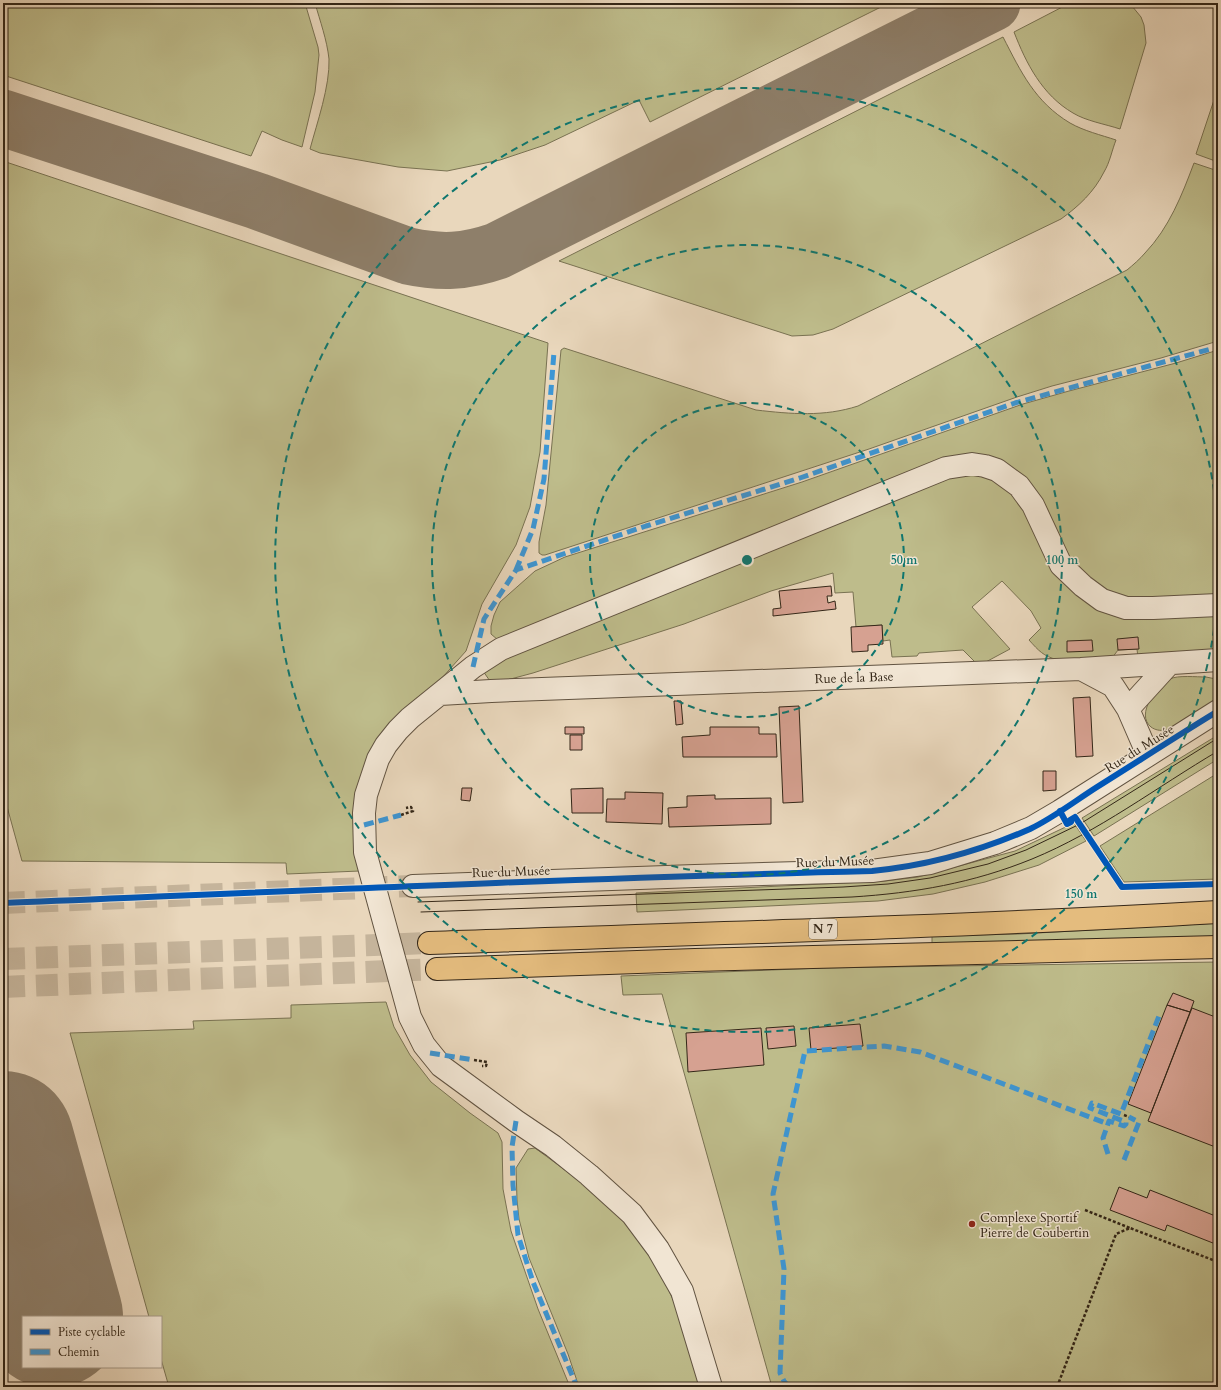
<svg xmlns="http://www.w3.org/2000/svg" width="1221" height="1390" font-family="Cardo,serif">
<rect width="100%" height="100%" fill="#e9d7bc"/>
<filter id="stains"><feTurbulence type="fractalNoise" baseFrequency=".005" numOctaves="4"/><feColorMatrix values="0 0 0 0 .2 0 0 0 0 .09 0 0 0 0 .02 0 0 0 .5 -.17"/></filter>
<radialGradient id="worn" r=".72"><stop offset=".6" stop-color="#630" stop-opacity="0"/><stop offset="1" stop-color="#630" stop-opacity=".3"/></radialGradient>
<!-- green -->
<path fill="#bebc8b" stroke="#797252" d="M 3,3 L 305,3 L 318,47 L 319,55 L 315,92 L 302,147 L 282,140 L 262,131 L 251,156 L 3,75 Z
M 315,3 L 889,3 L 650,122 L 639,100 L 545,145 L 500,160 L 447,171 L 398,167 L 320,153 L 310,149 C 317,123 330,86 329,59 C 327,40 320,21 315,3 Z
M 1070,3 L 1127,3 L 1132,6 L 1141,17 L 1144,25 L 1146,43 L 1120,129 C 1105,124 1086,121 1073,113 C 1042,95 1026,63 1014,32 Z
M 1003,37 C 1021,72 1035,102 1070,123 C 1084,131 1101,135 1116,140 C 1112,150 1110,162 1104,172 C 1094,192 1079,206 1061,219 L 833,329 L 813,335 L 792,336 L 559,261 Z
M 1218,88 L 1218,162 L 1196,154 Z
M 3,161 L 548,343 L 540,452 L 530,507 L 516,545 L 482,604 L 466,651 L 433,688 L 392,724 L 360,871 L 287,874 L 286,863 L 22,861 L 3,792 Z
M 1194,163 L 1218,171 L 1218,341 L 1161,358 L 1052,386 L 1017,397 L 869,449 L 545,555 L 542,555 L 539,553 L 539,542 L 546,505 L 561,350 L 564,348 L 756,410 C 791,414 824,417 858,406 L 1127,270 C 1133,265 1140,259 1145,253 C 1169,228 1182,195 1194,163 Z
M 1218,350 L 1218,597 L 1130,598 L 1106,590 L 1095,583 L 1074,564 L 990,459 L 498,640 L 491,634 L 491,626 L 494,615 L 500,602 L 535,571 L 565,557 L 802,482 L 1023,404 L 1069,391 L 1176,363 Z
M 975,474 L 986,477 L 1011,490 L 1072,590 L 1218,614 L 1218,654 L 1138,658 L 1137,649 L 1118,650 L 1112,658 L 1058,660 C 1043,656 1039,651 1029,640 L 1041,628 L 1031,611 L 1002,581 L 972,607 L 1010,649 L 982,664 L 975,662 L 963,650 L 919,653 L 917,656 L 892,657 L 890,640 L 883,641 L 882,625 L 856,627 L 853,592 L 835,593 L 833,573 L 771,591 L 684,624 L 533,673 L 492,684 L 483,671 L 497,661 L 955,476 Z
M 1206,677 L 1216,679 L 1218,681 L 1218,698 C 1206,706 1194,713 1181,721 C 1177,724 1171,729 1166,730 C 1160,731 1155,730 1151,727 C 1135,714 1157,686 1170,679 C 1177,675 1197,677 1206,677 Z
M 1218,735 L 1218,759 L 1094,836 L 1082,818 Z
M 1218,773 L 1218,879 L 1124,882 L 1100,846 Z
M 1074,823 L 1086,841 L 1039,865 L 985,882 L 933,894 L 878,901 L 637,912 L 636,893 L 885,881 L 918,877 L 1015,851 Z
M 1218,923 L 1218,941 L 932,944 L 932,936 L 1019,934 Z
M 1218,962 L 1218,1387 L 772,1387 L 662,994 L 623,995 L 621,976 L 822,968 Z
M 386,1002 L 394,1027 L 410,1055 L 431,1082 L 470,1113 L 498,1133 L 502,1142 L 503,1189 L 511,1231 L 538,1309 L 570,1387 L 169,1387 L 161,1359 L 161,1317 L 149,1317 L 70,1033 L 194,1029 L 193,1021 L 291,1018 L 291,1005 Z
M 535,1148 C 565,1170 596,1192 622,1218 C 628,1224 633,1231 637,1238 C 671,1281 688,1335 702,1387 L 579,1387 L 568,1354 L 529,1258 L 519,1219 L 517,1200 L 516,1168 L 528,1149 Z"/>
<g fill="none" stroke-linecap="round" stroke-linejoin="round">
<!-- taxiway -->
<path stroke="#8e7f6a" stroke-width="57" d="M 3,118 L 257,201 L 408,256 C 441,263 465,262 497,251 L 992,3"/>
<!-- runway -->
<path stroke="#8e7f6a" stroke-width="142" d="M 3,1142 L 52,1317"/>
</g>
<!-- building -->
<path fill="#d6a191" stroke="#342718" d="M 831,586 L 832,596 L 827,596 L 828,603 L 835,601 L 836,609 L 773,616 L 773,609 L 781,608 L 779,591 Z
M 882,625 L 883,644 L 868,645 L 868,651 L 852,652 L 851,627 Z
M 1138,637 L 1139,649 L 1118,650 L 1117,639 Z
M 1092,640 L 1093,651 L 1067,652 L 1067,641 Z
M 1090,697 L 1093,756 L 1076,757 L 1073,698 Z
M 674,701 L 681,701 L 683,724 L 676,725 Z
M 799,706 L 803,802 L 783,803 L 779,707 Z
M 565,727 L 584,727 L 584,734 L 565,734 Z
M 710,727 L 759,727 L 759,734 L 776,734 L 777,757 L 683,757 L 682,737 L 710,735 Z
M 570,735 L 582,735 L 582,750 L 570,750 Z
M 1043,771 L 1056,771 L 1056,790 L 1043,791 Z
M 462,788 L 472,788 L 470,801 L 461,800 Z
M 603,788 L 603,813 L 572,813 L 571,789 Z
M 625,792 L 663,793 L 662,824 L 606,822 L 607,799 L 625,799 Z
M 715,795 L 715,799 L 771,798 L 771,824 L 669,827 L 668,808 L 687,807 L 687,796 Z
M 1173,993 L 1194,1001 L 1190,1012 L 1167,1005 Z
M 1167,1005 L 1190,1012 L 1151,1113 L 1128,1104 Z
M 1192,1008 L 1218,1018 L 1218,1148 L 1148,1121 Z
M 860,1024 L 863,1046 L 811,1050 L 809,1028 Z
M 794,1026 L 796,1046 L 768,1049 L 766,1028 Z
M 761,1028 L 764,1065 L 688,1072 L 686,1033 Z
M 1119,1187 L 1147,1198 L 1150,1190 L 1218,1217 L 1218,1245 L 1167,1225 L 1165,1231 L 1110,1210 Z"/>
<g fill="none" stroke-linecap="round" stroke-linejoin="round">
<!-- minor-tunnel -->
<path stroke="#c5b49b" stroke-width="22" stroke-dasharray="22 11" stroke-linecap="butt" d="M 3,903 L 413,886"/>
<!-- highway-tunnel -->
<path stroke="#c5b49b" stroke-width="22" stroke-dasharray="22 11" stroke-linecap="butt" d="M 3,959 L 429,943
M 3,987 L 437,969"/>
<defs>
<path id="minor" d="M 1081,669 L 1113,686 L 1128,709 L 1148,755
M 440,694 L 491,691 L 1081,669 L 1218,660
M 1128,709 L 1169,664
M 413,886 L 695,876 L 872,871 L 930,863 L 995,843 L 1031,828 L 1060,811 L 1218,711
M 711,1387 L 682,1291 L 658,1249 L 632,1214 L 589,1175 L 553,1146 L 516,1121 L 441,1066 L 424,1045 L 410,1017 L 365,852 L 364,813 L 366,795 L 378,759 L 386,745 L 398,730 L 410,718 L 473,667 L 501,649 L 946,468 L 972,464 L 985,466 L 997,470 L 1019,486 L 1033,505 L 1061,565 L 1083,586 L 1102,600 L 1126,608 L 1153,608 L 1218,605"/>
<path id="highway" d="M 429,943 C 692,934 955,927 1218,912
M 437,969 L 695,960 L 1218,947"/>
</defs>
<!-- minor casing -->
<use href="#minor" stroke="#615341" stroke-width="24"/>
<!-- highway casing -->
<use href="#highway" stroke="#342718" stroke-width="24"/>
<!-- path -->
<path stroke="#342718" stroke-width="2.5" stroke-dasharray="3 2" stroke-linecap="butt" d="M 401,815 L 413,811 L 411,807 L 406,808
M 474,1060 L 487,1062 L 486,1066 L 482,1066
M 1124,1115 L 1129,1117
M 1085,1210 L 1130,1228
M 1057,1387 L 1116,1234 L 1130,1228 L 1218,1262"/>
<!-- minor -->
<use href="#minor" stroke="#f1e5d3" stroke-width="22"/>
<!-- highway -->
<use href="#highway" stroke="#e4bc7e" stroke-width="22"/>
<!-- tram -->
<path stroke="#342718" stroke-width="1" d="M 418,902 L 843,887 L 888,884 L 930,878 L 988,864 L 1026,850 L 1080,824 L 1218,738
M 421,912 L 852,897 C 915,893 973,883 1032,859 C 1098,832 1157,787 1218,751"/>
<!-- quiet -->
<path stroke="#3d96d4" stroke-width="5" stroke-dasharray="10 5" stroke-linecap="butt" d="M 516,570 L 533,529 L 544,479 L 554,352
M 473,667 L 484,619 L 516,570 L 646,526 L 800,478 L 1015,403 L 1218,347
M 364,825 L 401,815
M 430,1053 L 474,1060
M 516,1121 L 512,1147 L 513,1185 L 518,1235 L 533,1282 L 577,1387
M 1108,1154 L 1103,1138 L 1109,1121 L 1124,1126 L 1126,1124 L 1126,1122 L 1090,1108 L 1092,1103 L 1121,1114 L 1159,1016 L 1163,1017
M 1124,1160 L 1139,1122 L 1129,1117
M 789,1387 L 784,1381 L 780,1373 L 784,1269 L 773,1194 L 805,1051 L 884,1046 L 920,1052 L 1108,1124"/>
<defs>
<path id="cycleway" d="M 1060,811 L 1067,824 L 1071,822 L 1070,820 L 1075,817 L 1122,887 L 1218,884
M 3,903 C 293,891 582,878 872,871 C 926,866 980,851 1030,829 C 1053,818 1075,801 1097,787 C 1137,762 1177,736 1218,711"/>
</defs>
<!-- cycleway casing -->
<use href="#cycleway" stroke="#f1e5d3" stroke-width="8"/>
<!-- cycleway -->
<use href="#cycleway" stroke="#0057b8" stroke-width="6"/>
</g>
<!-- distance rings -->
<g fill="none" stroke="#0f766e" stroke-width="2" stroke-dasharray="7 5">
<circle cx="747" cy="560" r="157"/>
<circle cx="747" cy="560" r="315"/>
<path d="M1218 593A472 472 0 1 1 1218 527"/>
</g>
<!-- markers -->
<circle fill="#8f2418" stroke="#f1e5d3" stroke-width="1.5" cx="972" cy="1224" r="4"/>
<g text-anchor="middle" stroke-width="3" stroke-linejoin="round" paint-order="stroke">
<!-- shield labels -->
<rect fill="#f1e5d3" stroke="#6d6050" stroke-width="1" x="809" y="919" width="28" height="20" rx="3"/>
<g font-size="12" font-weight="bold" fill="#342718">
<text x="823" y="933">N 7</text>
</g>
<!-- street labels -->
<g font-size="13" fill="#342718" stroke="#f1e5d3">
<text transform="translate(854 677) rotate(-2)" y="5">Rue de la Base</text>
<text transform="translate(1139 748) rotate(-32)" y="5">Rue du Musée</text>
<text transform="translate(835 861) rotate(-2)" y="5">Rue du Musée</text>
<text transform="translate(511 871) rotate(-2)" y="5">Rue du Musée</text>
</g>
<!-- poi labels -->
<g font-size="13" fill="#342718" stroke="#f1e5d3" text-anchor="start">
<text x="980" y="1222">Complexe Sportif<tspan x="980" dy="15">Pierre de Coubertin</tspan></text>
</g>
</g>
<circle cx="747" cy="560" r="6" fill="#0f766e" stroke="#f1e5d3" stroke-width="2"/>
<g font-size="12" text-anchor="middle" font-weight="bold" fill="#0f766e" stroke="#f1e5d3" stroke-width="3" stroke-linejoin="round" paint-order="stroke">
<text x="904" y="564">50 m</text>
<text x="1062" y="564">100 m</text>
<text x="1081" y="898">150 m</text>
</g>
<!-- margin -->
<rect width="1221" height="1390" fill="none" stroke="#e9d7bc" stroke-width="16"/>
<rect x="4" y="4" width="1213" height="1382" fill="none" stroke="#342718" stroke-width="2"/>
<rect x="8" y="8" width="1205" height="1374" fill="none" stroke="#342718"/>
<!-- legend -->
<rect x="22" y="1316" width="140" height="52" fill="#f1e5d3" stroke="#a59988"/>
<rect x="30" y="1329" width="20" height="6" fill="#0057b8" stroke="#a59988"/>
<text x="58" y="1336" font-size="12" fill="#342718">Piste cyclable</text>
<rect x="30" y="1349" width="20" height="6" fill="#3d96d4" stroke="#a59988"/>
<text x="58" y="1356" font-size="12" fill="#342718">Chemin</text>
<rect width="100%" height="100%" filter="url(#stains)"/>
<rect width="100%" height="100%" fill="url(#worn)"/>
</svg>
